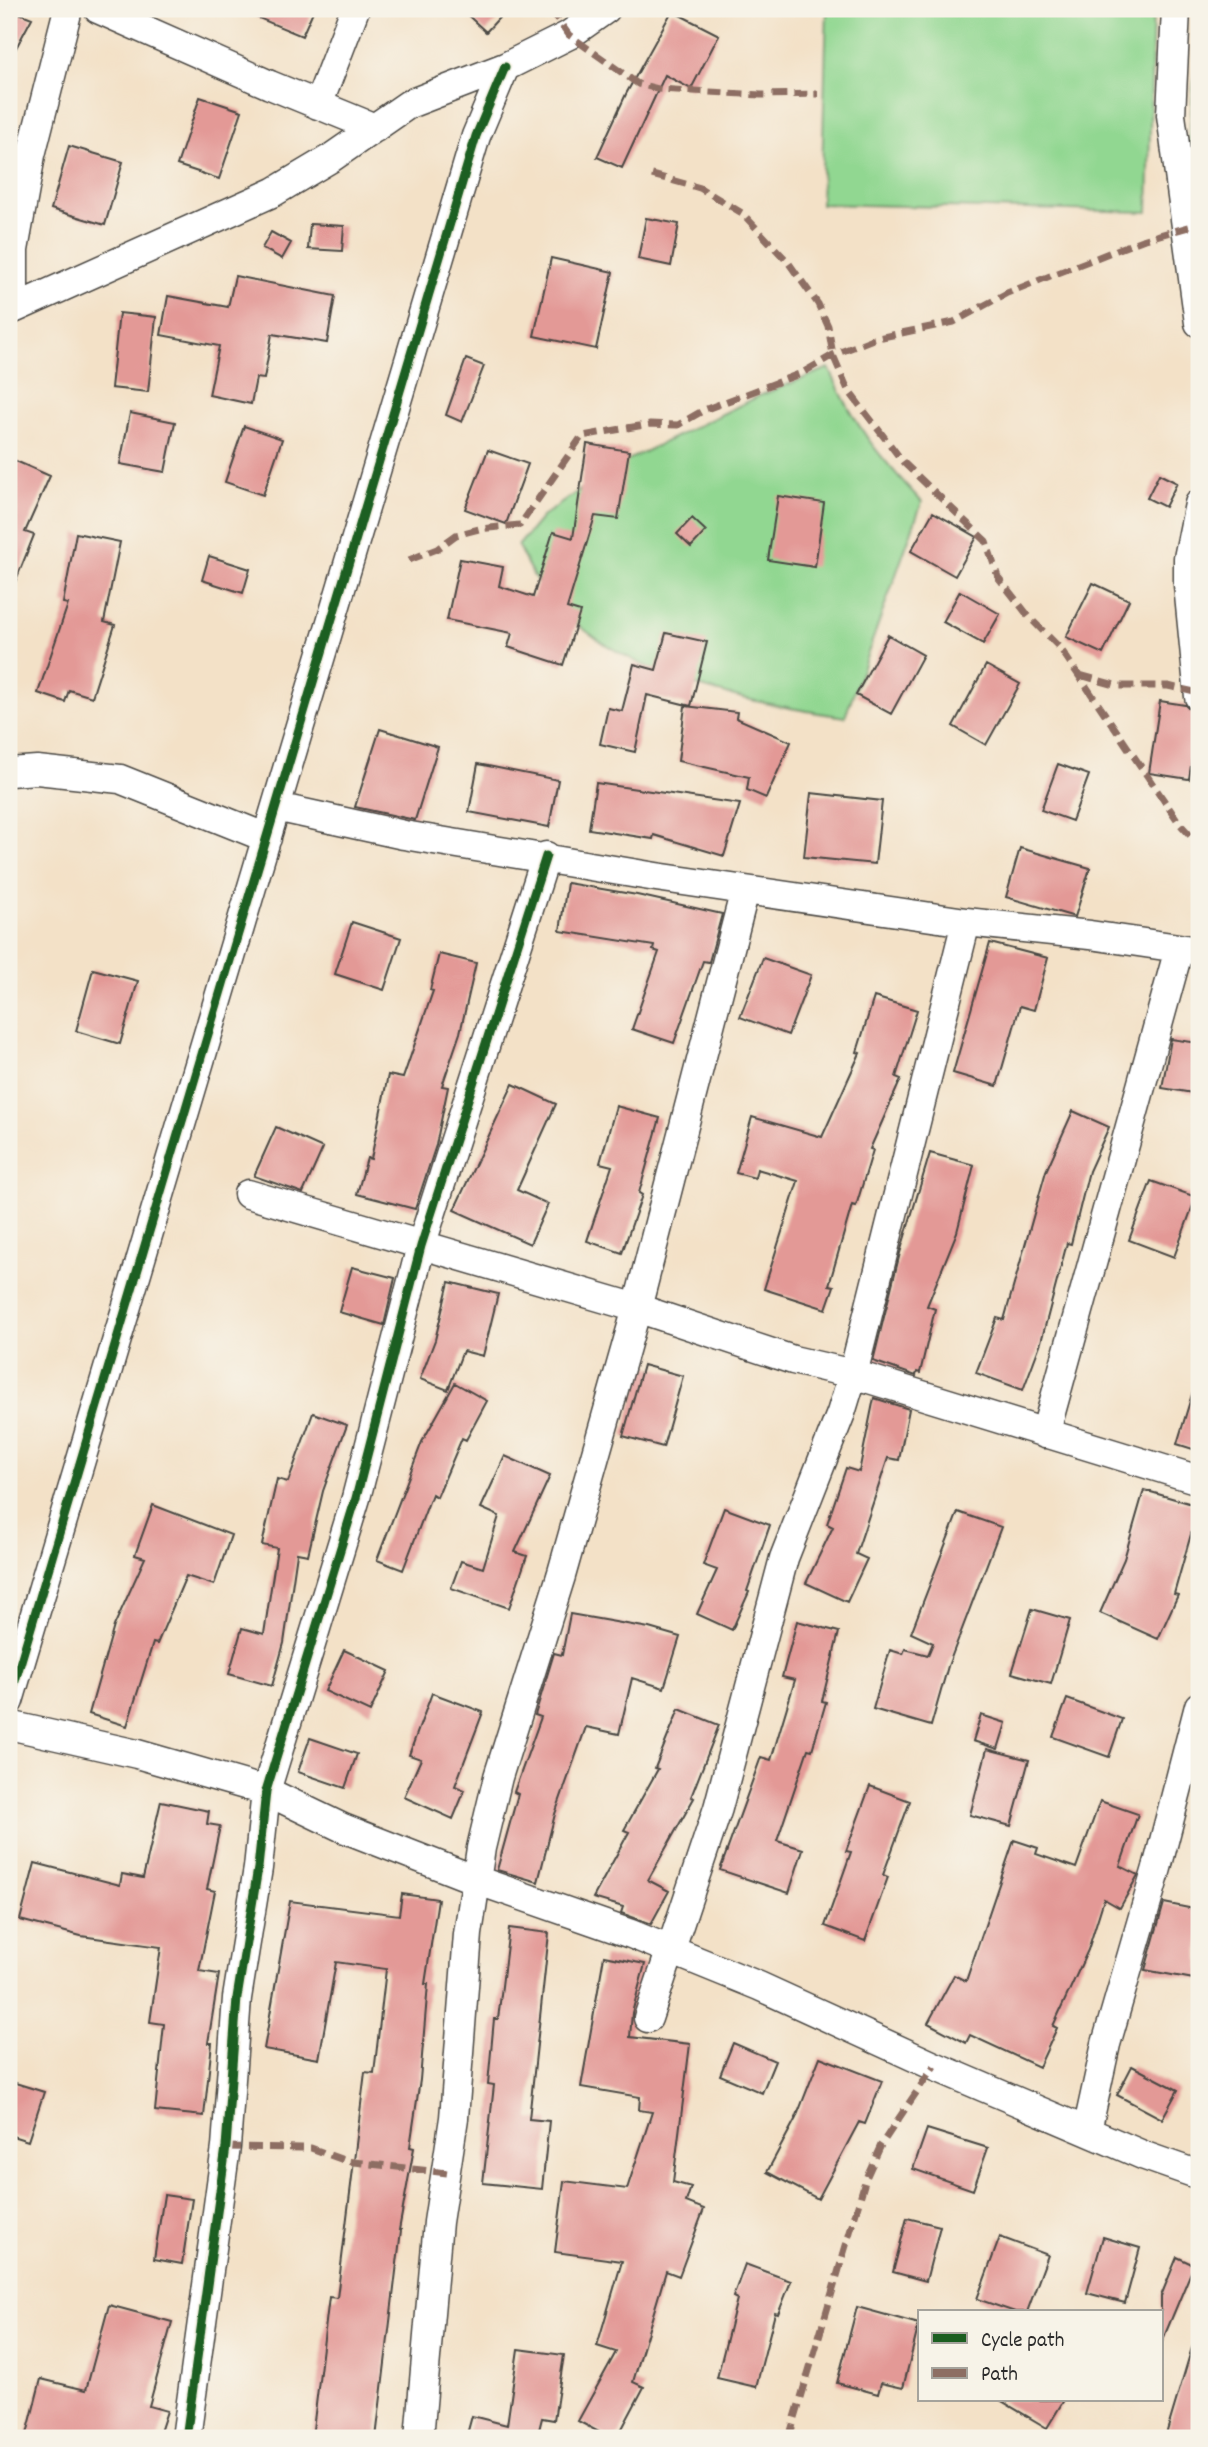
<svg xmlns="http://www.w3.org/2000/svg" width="1208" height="2447" font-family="Dekko,sans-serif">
<rect width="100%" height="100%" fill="#f7f3e8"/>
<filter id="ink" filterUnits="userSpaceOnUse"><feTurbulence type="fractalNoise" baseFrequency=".0143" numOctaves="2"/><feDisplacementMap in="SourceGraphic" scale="14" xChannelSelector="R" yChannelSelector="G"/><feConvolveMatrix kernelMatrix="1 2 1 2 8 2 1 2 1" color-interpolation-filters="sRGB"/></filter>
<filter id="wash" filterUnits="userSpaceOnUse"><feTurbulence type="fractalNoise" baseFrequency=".00686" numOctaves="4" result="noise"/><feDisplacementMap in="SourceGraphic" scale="28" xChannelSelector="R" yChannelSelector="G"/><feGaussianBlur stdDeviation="1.57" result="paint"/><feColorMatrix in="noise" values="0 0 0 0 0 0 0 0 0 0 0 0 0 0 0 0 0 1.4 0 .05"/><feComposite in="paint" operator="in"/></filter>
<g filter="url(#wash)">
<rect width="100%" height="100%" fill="#f3e1c7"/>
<!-- green -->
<path fill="#91d791" stroke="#5e815e" stroke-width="2" d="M 827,9 L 1153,9 L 1148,212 L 821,204 Z
M 1198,33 L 1199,33 L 1199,264 L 1179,262 Z
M 829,368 C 856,429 877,454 922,502 L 845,717 C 741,702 610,676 542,588 C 532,576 525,560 518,546 L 542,517 L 609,469 L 759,396 Z"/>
<g id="blocks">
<!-- building -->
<path fill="#e39996" d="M 9,9 L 32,18 L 9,61 Z
M 237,9 L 314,9 L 302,36 Z
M 461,9 L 507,9 L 486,32 Z
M 672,11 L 719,35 L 691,89 L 665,75 L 622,168 L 597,157 L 626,94 Z
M 200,97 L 242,111 L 219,179 L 177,165 Z
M 69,146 L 123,162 L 105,225 L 51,209 Z
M 646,218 L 679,224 L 671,266 L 638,259 Z
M 310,224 L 344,226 L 342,251 L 308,249 Z
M 271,232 L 291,243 L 282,259 L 262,248 Z
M 551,258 L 613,272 L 596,349 L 534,336 Z
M 235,276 L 335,296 L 327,343 L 272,334 L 264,379 L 256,378 L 251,404 L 209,395 L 219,346 L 161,335 L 168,296 L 228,307 Z
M 119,313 L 156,317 L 148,392 L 111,388 Z
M 466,359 L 484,366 L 462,422 L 446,415 Z
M 130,413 L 175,422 L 165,472 L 120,464 Z
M 244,426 L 282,439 L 263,495 L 225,482 Z
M 587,444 L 629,451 L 618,519 L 595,516 L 567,608 L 580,612 L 563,665 L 508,647 L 512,633 L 447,620 L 460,559 L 503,567 L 499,586 L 533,597 L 553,532 L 573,538 Z
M 488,450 L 528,464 L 506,524 L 465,509 Z
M 9,458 L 50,476 L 25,532 L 34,535 L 10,595 Z
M 1159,474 L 1177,483 L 1165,507 L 1147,498 Z
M 778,496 L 824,503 L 815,567 L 768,560 Z
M 933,512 L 977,537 L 955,576 L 911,551 Z
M 692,518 L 706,531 L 691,547 L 677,534 Z
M 76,533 L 120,542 L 104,622 L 115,625 L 92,697 L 69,690 L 65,702 L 38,693 L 68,604 L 63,603 Z
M 209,556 L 250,569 L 243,593 L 202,580 Z
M 1093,583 L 1129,600 L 1103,654 L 1066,637 Z
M 960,591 L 1000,614 L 983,644 L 943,622 Z
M 666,633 L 707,642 L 691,706 L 647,695 L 635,752 L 600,744 L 608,708 L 622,711 L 634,664 L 656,670 Z
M 888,635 L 923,655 L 891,714 L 856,695 Z
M 986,665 L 1020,684 L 986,745 L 953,726 Z
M 1160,701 L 1185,705 L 1192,712 L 1199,713 L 1189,779 L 1149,773 Z
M 685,706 L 737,712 L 736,718 L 791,742 L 766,798 L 747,790 L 749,777 L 678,761 Z
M 380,729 L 438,747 L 415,820 L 355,807 Z
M 478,764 L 558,780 L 549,827 L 469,812 Z
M 1058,764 L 1089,775 L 1072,821 L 1041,810 Z
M 596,783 L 740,804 L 724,856 L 654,835 L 653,839 L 589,829 Z
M 811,793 L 882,801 L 875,864 L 804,857 Z
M 1020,848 L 1090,868 L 1075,917 L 1006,897 Z
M 567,883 L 637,895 L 722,914 L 709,962 L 703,961 L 674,1043 L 632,1029 L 659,952 L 653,950 L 654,946 L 560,931 Z
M 352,922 L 401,938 L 384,990 L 335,974 Z
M 990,943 L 1048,958 L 1034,1010 L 1020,1006 L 997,1086 L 953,1073 Z
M 439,954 L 476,963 L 460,1033 L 442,1086 L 448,1087 L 436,1145 L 415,1209 L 357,1194 L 367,1158 L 371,1159 L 388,1075 L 403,1078 L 433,991 L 430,990 Z
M 763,958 L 811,975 L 788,1035 L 740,1017 Z
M 93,969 L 138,981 L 120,1044 L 76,1031 Z
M 874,997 L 917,1010 L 896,1077 L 901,1079 L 870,1149 L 873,1150 L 856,1206 L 852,1205 L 829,1285 L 834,1286 L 826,1309 L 764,1289 L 798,1181 L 757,1169 L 755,1178 L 736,1173 L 752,1117 L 822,1137 L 860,1053 L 857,1052 Z
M 1171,1039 L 1199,1043 L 1199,1094 L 1162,1088 Z
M 513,1084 L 556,1104 L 517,1190 L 548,1204 L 530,1244 L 454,1210 Z
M 616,1106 L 660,1118 L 639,1193 L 642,1195 L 622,1253 L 587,1241 L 612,1166 L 600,1163 Z
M 1073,1111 L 1109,1127 L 1089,1171 L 1071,1244 L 1067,1243 L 1041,1342 L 1023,1390 L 976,1373 L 997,1318 L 1004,1320 L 1046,1171 Z
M 276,1127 L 323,1148 L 303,1193 L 254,1176 Z
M 930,1153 L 974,1165 L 957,1232 L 927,1306 L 935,1309 L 920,1373 L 917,1372 L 916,1376 L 873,1361 L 900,1253 Z
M 1151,1181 L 1196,1197 L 1174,1257 L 1129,1240 Z
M 352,1267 L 395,1278 L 384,1325 L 339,1312 Z
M 449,1282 L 498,1294 L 483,1356 L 463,1351 L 448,1390 L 420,1379 L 435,1340 Z
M 643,1365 L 683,1376 L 663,1447 L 623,1436 Z
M 455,1383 L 487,1401 L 466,1440 L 462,1438 L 437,1497 L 432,1494 L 403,1570 L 377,1560 L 422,1442 Z
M 1194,1388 L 1199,1389 L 1199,1451 L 1177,1444 Z
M 874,1398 L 909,1409 L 899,1460 L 888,1458 L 856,1554 L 867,1559 L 847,1602 L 806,1583 L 833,1527 L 827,1524 L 846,1468 L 859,1472 Z
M 313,1413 L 347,1425 L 323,1491 L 308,1555 L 297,1553 L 284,1643 L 272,1686 L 229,1674 L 242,1628 L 264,1634 L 277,1548 L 262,1545 L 277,1479 L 288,1482 Z
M 505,1456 L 550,1476 L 515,1552 L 527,1556 L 509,1608 L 451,1588 L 461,1561 L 483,1568 L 499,1516 L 481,1508 Z
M 1144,1490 L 1199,1506 L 1174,1594 L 1178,1595 L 1158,1639 L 1100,1613 L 1124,1559 Z
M 153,1505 L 231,1535 L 214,1585 L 186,1576 L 157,1644 L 153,1643 L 127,1726 L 89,1714 L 114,1626 L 145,1558 L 135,1555 Z
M 724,1508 L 770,1525 L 747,1591 L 749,1592 L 732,1630 L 697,1614 L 717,1570 L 703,1565 Z
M 958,1512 L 1001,1527 L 948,1666 L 931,1726 L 873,1709 L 890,1650 L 903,1654 L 905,1649 L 928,1655 L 933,1643 L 911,1633 Z
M 1032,1609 L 1070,1620 L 1051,1684 L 1012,1673 Z
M 570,1614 L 649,1628 L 680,1637 L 664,1688 L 632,1678 L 619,1734 L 586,1727 L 555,1814 L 538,1882 L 497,1870 L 518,1794 L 514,1792 L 541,1717 L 535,1715 L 554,1653 L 562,1655 Z
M 797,1621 L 839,1632 L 822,1701 L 826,1702 L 812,1750 L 808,1749 L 777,1841 L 803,1849 L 789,1893 L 720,1870 L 761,1757 L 771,1760 L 795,1680 L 782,1677 Z
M 344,1650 L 389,1671 L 370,1712 L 325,1691 Z
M 432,1693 L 483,1712 L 455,1786 L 465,1790 L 453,1819 L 404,1797 L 421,1759 L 409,1755 Z
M 1067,1699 L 1122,1719 L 1109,1757 L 1053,1737 Z
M 679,1709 L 719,1725 L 691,1797 L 694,1798 L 648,1880 L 669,1891 L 651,1924 L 621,1913 L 623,1907 L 593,1898 L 629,1832 L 624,1830 L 658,1769 L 655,1768 Z
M 981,1715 L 1006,1723 L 998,1749 L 973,1741 Z
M 310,1738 L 357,1754 L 345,1788 L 298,1772 Z
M 987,1749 L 1029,1760 L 1011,1826 L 970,1815 Z
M 870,1786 L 910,1801 L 883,1875 L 888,1877 L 865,1941 L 825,1926 L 851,1852 L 846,1851 Z
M 161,1801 L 209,1811 L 207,1824 L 220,1826 L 207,1889 L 215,1891 L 199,1971 L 219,1974 L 208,2043 L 212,2043 L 204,2116 L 155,2111 L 164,2024 L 150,2022 L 161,1947 L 81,1936 L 20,1920 L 35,1863 L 120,1885 L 122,1874 L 143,1878 Z
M 1100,1801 L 1138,1814 L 1120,1866 L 1138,1875 L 1120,1908 L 1104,1899 L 1088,1950 L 1053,2026 L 1057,2028 L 1039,2067 L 970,2035 L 966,2043 L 928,2023 L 954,1975 L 966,1981 L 1014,1840 L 1038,1848 L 1036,1854 L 1076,1868 Z
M 402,1894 L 438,1899 L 425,1984 L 428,1984 L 420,2080 L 410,2147 L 414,2148 L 399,2230 L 401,2230 L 376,2438 L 312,2438 L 329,2297 L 337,2298 L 365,2072 L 374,2073 L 386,1969 L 336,1962 L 319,2059 L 264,2049 L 290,1901 L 399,1915 Z
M 1164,1903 L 1199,1910 L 1199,1980 L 1145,1970 Z
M 509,1928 L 549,1933 L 529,2119 L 549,2121 L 542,2189 L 483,2183 L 494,2085 L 488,2084 L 494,2019 L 498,2019 Z
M 604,1956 L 645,1964 L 632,2013 L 630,2037 L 690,2044 L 673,2182 L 691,2187 L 686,2202 L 704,2209 L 679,2276 L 666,2271 L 633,2382 L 644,2387 L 617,2438 L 610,2438 L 578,2421 L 616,2352 L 597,2346 L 622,2261 L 555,2252 L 564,2181 L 627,2189 L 652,2112 L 639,2110 L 640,2097 L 581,2087 Z
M 733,2043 L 775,2061 L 762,2093 L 720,2075 Z
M 820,2057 L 882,2081 L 865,2124 L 859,2122 L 818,2199 L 767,2172 L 796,2118 Z
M 1132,2066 L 1178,2090 L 1162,2119 L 1117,2095 Z
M 9,2081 L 44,2092 L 28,2141 L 9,2135 Z
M 927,2129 L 988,2148 L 973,2190 L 913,2169 Z
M 164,2195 L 192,2199 L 182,2264 L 154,2259 Z
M 907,2218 L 940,2226 L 926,2281 L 893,2272 Z
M 1000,2237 L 1048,2255 L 1027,2312 L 1015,2312 L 977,2299 Z
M 1103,2237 L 1140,2248 L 1125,2303 L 1087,2293 Z
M 1177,2257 L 1194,2265 L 1161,2344 L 1161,2296 Z
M 745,2264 L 791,2281 L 778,2314 L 775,2313 L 756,2387 L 717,2378 L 737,2299 L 733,2297 Z
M 109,2305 L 172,2322 L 149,2406 L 167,2411 L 158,2438 L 26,2438 L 41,2379 L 86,2390 Z
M 857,2307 L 919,2324 L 903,2388 L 881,2383 L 878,2394 L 837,2383 Z
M 1194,2341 L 1199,2342 L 1199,2438 L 1165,2438 Z
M 518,2349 L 564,2355 L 554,2420 L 542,2418 L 537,2438 L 466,2438 L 472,2416 L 507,2425 Z
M 1000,2400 L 1064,2400 L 1047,2428 Z"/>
</g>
</g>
<g filter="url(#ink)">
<use href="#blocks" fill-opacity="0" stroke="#494642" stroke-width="2"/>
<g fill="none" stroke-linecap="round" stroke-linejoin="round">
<defs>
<path id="minor" d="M 98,9 L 270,85 L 375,128
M 1176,9 L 1171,115 L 1199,323
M 318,105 L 355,9
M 14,308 L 14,250 L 31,155 L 68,9
M 9,311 L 274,192 L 331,158 L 409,104 L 505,67 L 569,35 L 606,9
M 1199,504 L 1188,558 L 1188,585 L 1199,697
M 9,772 L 37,770 L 120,779 L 267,838
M 276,807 L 404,835 L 656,877 L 966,922 L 1090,935 L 1199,951
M 248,1194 L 637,1308 L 793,1360 L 853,1374 L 1199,1480
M 1045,1434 L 1179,949
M 9,1701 L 476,136 L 505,67
M 9,1725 L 137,1754 L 266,1791 L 343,1828 L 476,1880 L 631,1934 L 759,1986 L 934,2066 L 1145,2156 L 1199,2175
M 648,2018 L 718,1808 L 784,1558 L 841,1413 L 853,1374 L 966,922
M 1087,2131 L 1106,2044 L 1157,1868 L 1199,1706
M 186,2438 L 226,2147 L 237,1998 L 258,1868 L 266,1791 L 356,1498 L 421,1246 L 546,856
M 419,2438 L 438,2222 L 454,2118 L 468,1934 L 481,1848 L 498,1777 L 561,1576 L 637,1308 L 745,890"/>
</defs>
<!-- minor casing -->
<use href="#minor" stroke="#494642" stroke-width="31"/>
<!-- minor -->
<use href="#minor" stroke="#fff" stroke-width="28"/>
<!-- quiet -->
<path stroke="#8d6e63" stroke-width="7" stroke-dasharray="14 7" stroke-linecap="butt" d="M 550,9 L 569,35 L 638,84 L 658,89 L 761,95 L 818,94
M 652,175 L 700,188 L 742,213 L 788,262 L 818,304 L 828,326 L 833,355 L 848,390 L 904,463 L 986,541 L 998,577 L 1030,618 L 1060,648 L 1180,824 L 1199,845
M 409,560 L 437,549 L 456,535 L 479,529 L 520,525 L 582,436 L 650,424 L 678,425 L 704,410 L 802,373 L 833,355 L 873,339 L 954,322 L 1007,293 L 1142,240 L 1199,224
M 1080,675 L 1118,686 L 1168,686 L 1199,693
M 226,2147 L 311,2148 L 346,2161 L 447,2173
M 789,2438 L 866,2178 L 881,2145 L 934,2066"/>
<defs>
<path id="cycleway" d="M 9,1701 L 476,136 L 505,67
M 186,2438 L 226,2147 L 237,1998 L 258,1868 L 266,1791 L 356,1498 L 421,1246 L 546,856"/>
</defs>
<!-- cycleway casing -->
<use href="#cycleway" stroke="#f7f3e8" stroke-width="13"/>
<!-- cycleway -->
<use href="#cycleway" stroke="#1b5e20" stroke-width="9"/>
</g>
</g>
<!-- margin -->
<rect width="1208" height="2447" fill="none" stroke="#f7f3e8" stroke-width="35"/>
<!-- legend -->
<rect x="918" y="2310" width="245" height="91" fill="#f7f3e8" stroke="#a5a39c" stroke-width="2"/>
<rect x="932" y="2333" width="35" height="10" fill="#1b5e20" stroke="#a5a39c" stroke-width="2"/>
<text x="981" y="2346" font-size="21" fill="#2b2b2b">Cycle path</text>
<rect x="932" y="2368" width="35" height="10" fill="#8d6e63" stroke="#a5a39c" stroke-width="2"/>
<text x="981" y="2380" font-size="21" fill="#2b2b2b">Path</text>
</svg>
